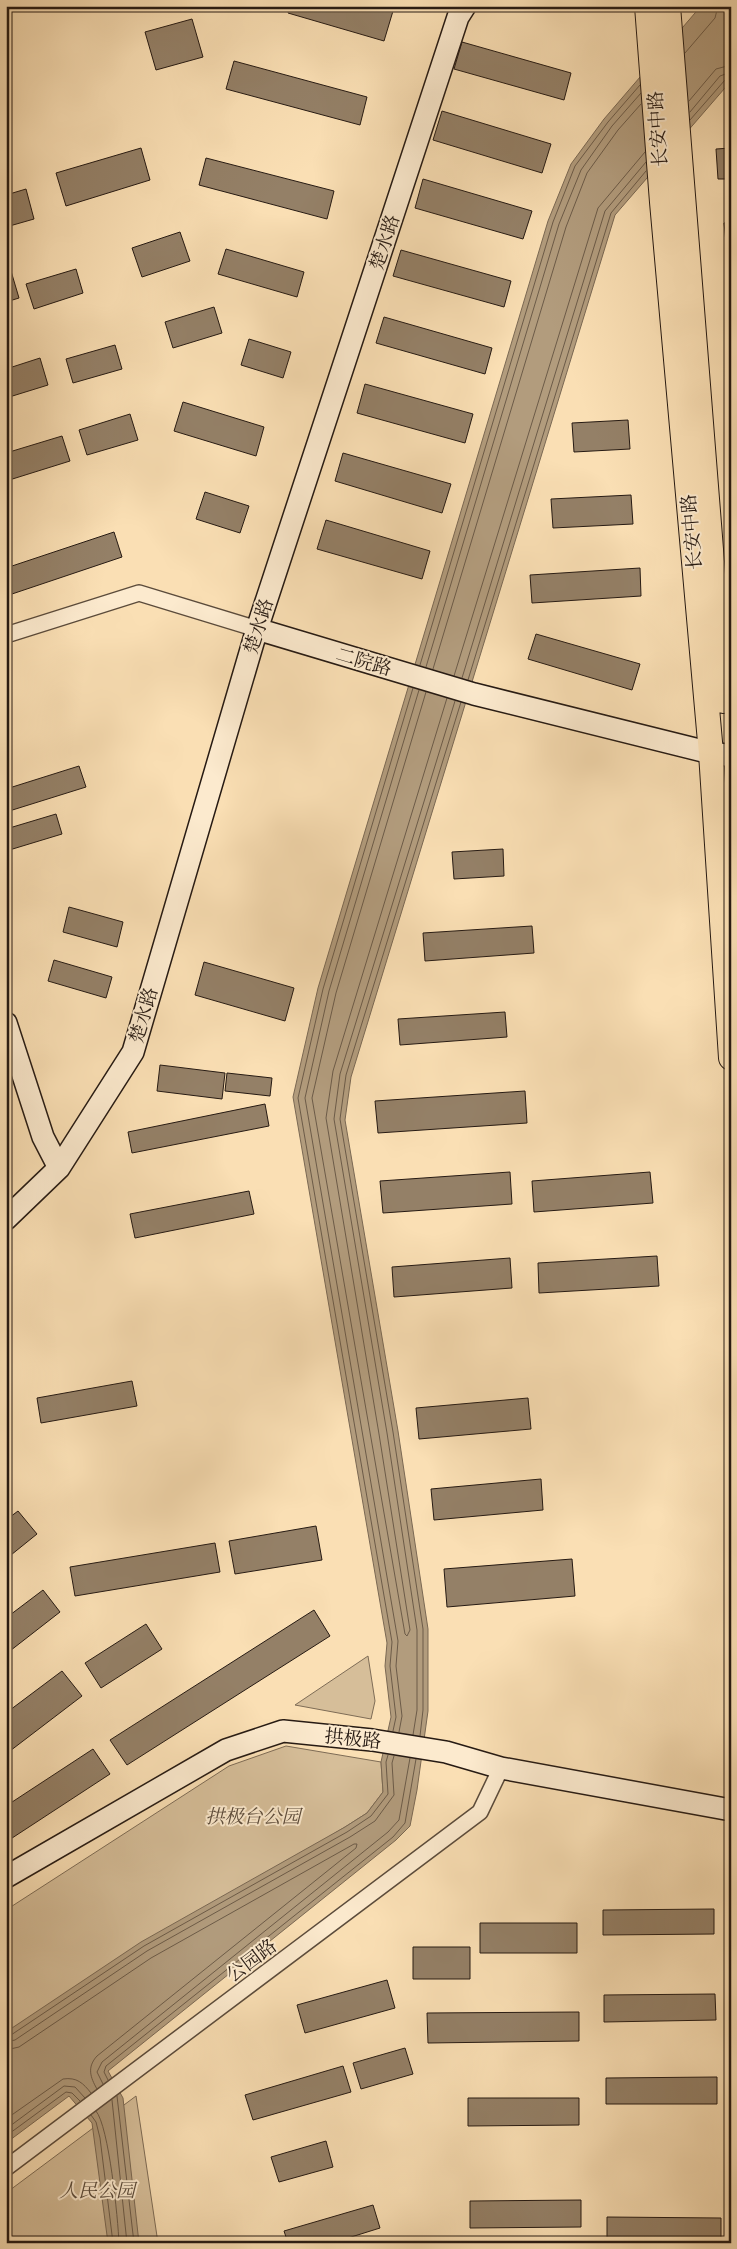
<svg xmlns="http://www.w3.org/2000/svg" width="737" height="2249" font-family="'Sorts Mill Goudy','Noto Serif SC',serif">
<rect width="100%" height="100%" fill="#fadfb4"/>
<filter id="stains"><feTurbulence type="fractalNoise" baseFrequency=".004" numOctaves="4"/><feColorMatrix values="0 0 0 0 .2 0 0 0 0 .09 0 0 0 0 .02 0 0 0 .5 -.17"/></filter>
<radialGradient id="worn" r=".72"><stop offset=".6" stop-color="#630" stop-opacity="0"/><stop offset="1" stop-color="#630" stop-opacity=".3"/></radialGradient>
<!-- green -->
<path fill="#d6be99" stroke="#7e6c56" d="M 368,1656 L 375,1701 L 371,1719 L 295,1705 Z
M 286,1746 L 381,1762 L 383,1792 L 367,1813 L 345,1827 L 6,2032 L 6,1910 L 229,1766 Z
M 136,2096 L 158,2243 L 6,2243 L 6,2193 Z"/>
<!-- water -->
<path fill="#b29c7d" stroke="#7a6853" d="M 701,6 L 731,6 L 731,81 L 615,215 L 351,1077 L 345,1120 L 398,1431 L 428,1629 L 428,1711 L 417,1790 L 410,1826 L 396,1840 L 108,2071 L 123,2098 L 139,2243 L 108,2243 L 92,2123 L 69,2096 L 6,2143 L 6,2032 L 141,1942 L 345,1827 L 367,1813 L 383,1792 L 381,1762 L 391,1717 L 385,1666 L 387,1643 L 293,1097 L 318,988 L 548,221 L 571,164 L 604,119 Z"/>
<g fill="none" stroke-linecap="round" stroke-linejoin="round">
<!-- shore -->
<path stroke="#6c5b48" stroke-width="1" d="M 685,53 L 715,18 L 718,6
M 689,101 L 716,69 L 731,65
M 690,112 L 720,76 L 731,72
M 690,120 L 725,80 L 731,78
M 420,665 L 553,222 L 575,166 L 608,122 L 640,85
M 426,667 L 559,224 L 581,170 L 612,126 L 641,93
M 433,669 L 566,227 L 587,173 L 618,130 L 641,104
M 454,676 L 598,208 L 645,152
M 462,678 L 605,211 L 646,162
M 468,680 L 611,213 L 646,171
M 426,692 L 336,993 L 312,1098 L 405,1634 L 407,1636 L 410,1630 L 379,1434 L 326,1118 L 333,1071 L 447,698
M 393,1731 L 396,1717 L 390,1666 L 392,1642 L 298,1098 L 323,989 L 413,688
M 399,1732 L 402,1716 L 396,1666 L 398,1641 L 305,1098 L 329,991 L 419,690
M 413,1735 L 417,1710 L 417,1630 L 387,1433 L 334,1119 L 340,1074 L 455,701
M 420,1736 L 423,1710 L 423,1629 L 393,1432 L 340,1119 L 346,1075 L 461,702
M 6,2036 L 11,2035 L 144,1946 L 347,1832 L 371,1816 L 388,1794 L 386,1762 L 388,1755
M 6,2042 L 15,2040 L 147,1951 L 350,1837 L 375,1821 L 394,1795 L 392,1763 L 394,1756
M 6,2050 L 19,2047 L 151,1958 L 354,1844 L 357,1844 L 356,1848 L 97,2056 C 87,2067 90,2077 97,2089
M 108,2080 L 104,2072 L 106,2066 L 393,1837 L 405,1823 L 416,1759
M 103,2084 L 97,2072 L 102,2062 L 388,1832 L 399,1820 L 410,1758
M 117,2096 L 134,2243
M 112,2100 L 127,2243
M 96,2111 C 109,2126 118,2219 119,2243
M 91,2115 L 96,2122 L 100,2138 L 113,2243
M 6,2119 L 63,2079 C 77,2077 83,2083 91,2093
M 6,2129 L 64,2086 L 75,2087 L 85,2098
M 6,2136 L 66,2092 L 72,2093 L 80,2101"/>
</g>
<!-- building -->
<path fill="#948067" stroke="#261a13" d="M 290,6 L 378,6 L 393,11 L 384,41 L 288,13 Z
M 192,19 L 203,57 L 156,70 L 145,32 Z
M 462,42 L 571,73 L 564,100 L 454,69 Z
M 234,61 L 367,97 L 360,125 L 226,89 Z
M 442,111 L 551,144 L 542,173 L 433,140 Z
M 141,148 L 150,180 L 66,206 L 56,173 Z
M 731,148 L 731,179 L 718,179 L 716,149 Z
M 206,158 L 334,191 L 327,219 L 199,185 Z
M 423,179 L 532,211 L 523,239 L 415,208 Z
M 26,189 L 34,219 L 6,227 L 6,195 Z
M 731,222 L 731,252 L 727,252 L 724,223 Z
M 180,232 L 190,261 L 142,277 L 132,248 Z
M 226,249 L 304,272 L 297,297 L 218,274 Z
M 401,250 L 511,281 L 504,307 L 393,276 Z
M 76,269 L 83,293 L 34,309 L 26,284 Z
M 11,271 L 19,298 L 6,302 L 6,272 Z
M 728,299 L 731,299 L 731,330 L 729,330 Z
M 214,307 L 222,333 L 173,348 L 165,322 Z
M 384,317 L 492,348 L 485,374 L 376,343 Z
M 249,339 L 291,352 L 283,378 L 241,365 Z
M 115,345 L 122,369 L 73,383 L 66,359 Z
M 40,358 L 48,385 L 6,398 L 6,369 Z
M 365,384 L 473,414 L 465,443 L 357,413 Z
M 183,402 L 264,427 L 256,456 L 174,431 Z
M 130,414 L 138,440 L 87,455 L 79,430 Z
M 628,420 L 630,449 L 574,452 L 572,423 Z
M 62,436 L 70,461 L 6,481 L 6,453 Z
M 343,453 L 451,484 L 442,513 L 335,481 Z
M 205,492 L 249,506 L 240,533 L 196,519 Z
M 631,495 L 633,524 L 553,528 L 551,499 Z
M 326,520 L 430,551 L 422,579 L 317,549 Z
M 114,532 L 122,557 L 6,596 L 6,568 Z
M 640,568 L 641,596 L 532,603 L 530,575 Z
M 536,634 L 640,664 L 632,690 L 528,659 Z
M 79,766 L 86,787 L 6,812 L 6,789 Z
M 56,814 L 62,834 L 6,851 L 6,829 Z
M 503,849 L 504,876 L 454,879 L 452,852 Z
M 69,907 L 123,922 L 117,947 L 63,932 Z
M 532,926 L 534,953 L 425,961 L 423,933 Z
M 54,960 L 112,977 L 106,998 L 48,981 Z
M 204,962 L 294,988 L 285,1021 L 195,995 Z
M 505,1012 L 507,1037 L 400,1045 L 398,1019 Z
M 160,1065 L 225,1073 L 222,1099 L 157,1091 Z
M 227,1073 L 272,1078 L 270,1096 L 225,1091 Z
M 525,1091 L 527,1123 L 378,1133 L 375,1101 Z
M 265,1104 L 269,1126 L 132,1153 L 128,1132 Z
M 510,1172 L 512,1204 L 383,1213 L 380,1181 Z
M 650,1172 L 653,1203 L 534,1212 L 532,1181 Z
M 249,1191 L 254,1214 L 135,1238 L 130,1214 Z
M 657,1256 L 659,1286 L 539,1293 L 538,1263 Z
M 510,1258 L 512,1288 L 394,1297 L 392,1267 Z
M 132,1381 L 137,1406 L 41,1423 L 37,1398 Z
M 528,1398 L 531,1429 L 419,1439 L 416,1408 Z
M 541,1479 L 543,1510 L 434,1520 L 431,1489 Z
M 18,1511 L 37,1534 L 6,1559 L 6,1520 Z
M 316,1526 L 322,1560 L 235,1574 L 229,1541 Z
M 215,1543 L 220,1572 L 75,1596 L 70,1567 Z
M 572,1559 L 575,1596 L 447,1607 L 444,1569 Z
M 43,1590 L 60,1612 L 6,1654 L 6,1618 Z
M 314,1610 L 330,1636 L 127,1765 L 110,1740 Z
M 146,1624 L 162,1649 L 101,1688 L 85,1663 Z
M 62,1671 L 82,1696 L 6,1754 L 6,1713 Z
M 93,1749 L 110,1774 L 6,1842 L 6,1806 Z
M 714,1909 L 714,1934 L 603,1935 L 603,1910 Z
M 480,1923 L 577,1923 L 577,1953 L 480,1953 Z
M 413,1947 L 470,1947 L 470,1979 L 413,1979 Z
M 387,1980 L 395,2008 L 305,2033 L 297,2005 Z
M 715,1994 L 716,2020 L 604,2022 L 604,1995 Z
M 579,2012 L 579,2041 L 428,2043 L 427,2013 Z
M 405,2048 L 413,2074 L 361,2089 L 353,2063 Z
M 343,2066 L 351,2092 L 253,2120 L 245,2095 Z
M 717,2077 L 717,2104 L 606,2104 L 606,2078 Z
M 468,2098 L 579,2098 L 579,2125 L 468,2126 Z
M 326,2141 L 333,2167 L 279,2182 L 271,2157 Z
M 581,2200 L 581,2227 L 470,2228 L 470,2201 Z
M 373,2205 L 380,2228 L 332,2243 L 288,2243 L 284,2231 Z
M 607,2217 L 721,2218 L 721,2243 L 607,2243 Z"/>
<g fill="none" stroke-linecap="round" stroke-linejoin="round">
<defs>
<path id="street" d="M 6,635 L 139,593 L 257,629
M 6,2168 L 480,1812 L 501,1768"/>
<path id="secondary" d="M 257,629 L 474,694 L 711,753 L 726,755
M 6,1023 L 43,1137 L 59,1168
M 6,1219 L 59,1168 L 133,1052 L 257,629 L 458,17 L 465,6
M 6,1877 L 226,1750 L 283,1731 L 372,1740 L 446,1752 L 501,1768 L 731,1810"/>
<path id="primary" d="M 647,6 L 662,202 L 711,753 L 731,1058
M 668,6 L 723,701"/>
</defs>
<!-- street casing -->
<use href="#street" stroke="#5b4b3b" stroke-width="18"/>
<!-- secondary casing -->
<use href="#secondary" stroke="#261a13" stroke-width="24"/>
<!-- primary casing -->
<use href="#primary" stroke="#261a13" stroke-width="26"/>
<!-- street -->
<use href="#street" stroke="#fceace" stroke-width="15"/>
<!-- secondary -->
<use href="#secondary" stroke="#fceace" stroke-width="21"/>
<!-- primary -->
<use href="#primary" stroke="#fadfb4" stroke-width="24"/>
</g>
<g text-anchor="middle" stroke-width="4" stroke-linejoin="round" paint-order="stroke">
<!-- street labels -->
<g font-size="19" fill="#261a13" stroke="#fceace">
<text transform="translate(657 129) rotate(-94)" y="7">长安中路</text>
<text transform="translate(384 242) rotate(-72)" y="7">楚水路</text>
<text transform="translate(691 532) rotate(-95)" y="7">长安中路</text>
<text transform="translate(258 626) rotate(-73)" y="7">楚水路</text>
<text transform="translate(364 661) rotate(16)" y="7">二院路</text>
<text transform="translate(143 1015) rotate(-74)" y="7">楚水路</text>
<text transform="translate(353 1738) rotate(6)" y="7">拱极路</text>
<text transform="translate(251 1960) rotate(-37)" y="7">公园路</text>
</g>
<!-- park labels -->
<g font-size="19" font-style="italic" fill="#5b4b3b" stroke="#fceace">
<text x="253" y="1823">拱极台公园</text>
<text x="97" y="2197">人民公园</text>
</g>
</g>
<!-- margin -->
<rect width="737" height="2249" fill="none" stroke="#fadfb4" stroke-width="25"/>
<rect x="8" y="8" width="722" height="2234" fill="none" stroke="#261a13" stroke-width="2.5"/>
<rect x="12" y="12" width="712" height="2224" fill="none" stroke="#261a13"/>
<rect width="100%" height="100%" filter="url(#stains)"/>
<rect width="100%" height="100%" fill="url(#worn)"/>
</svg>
